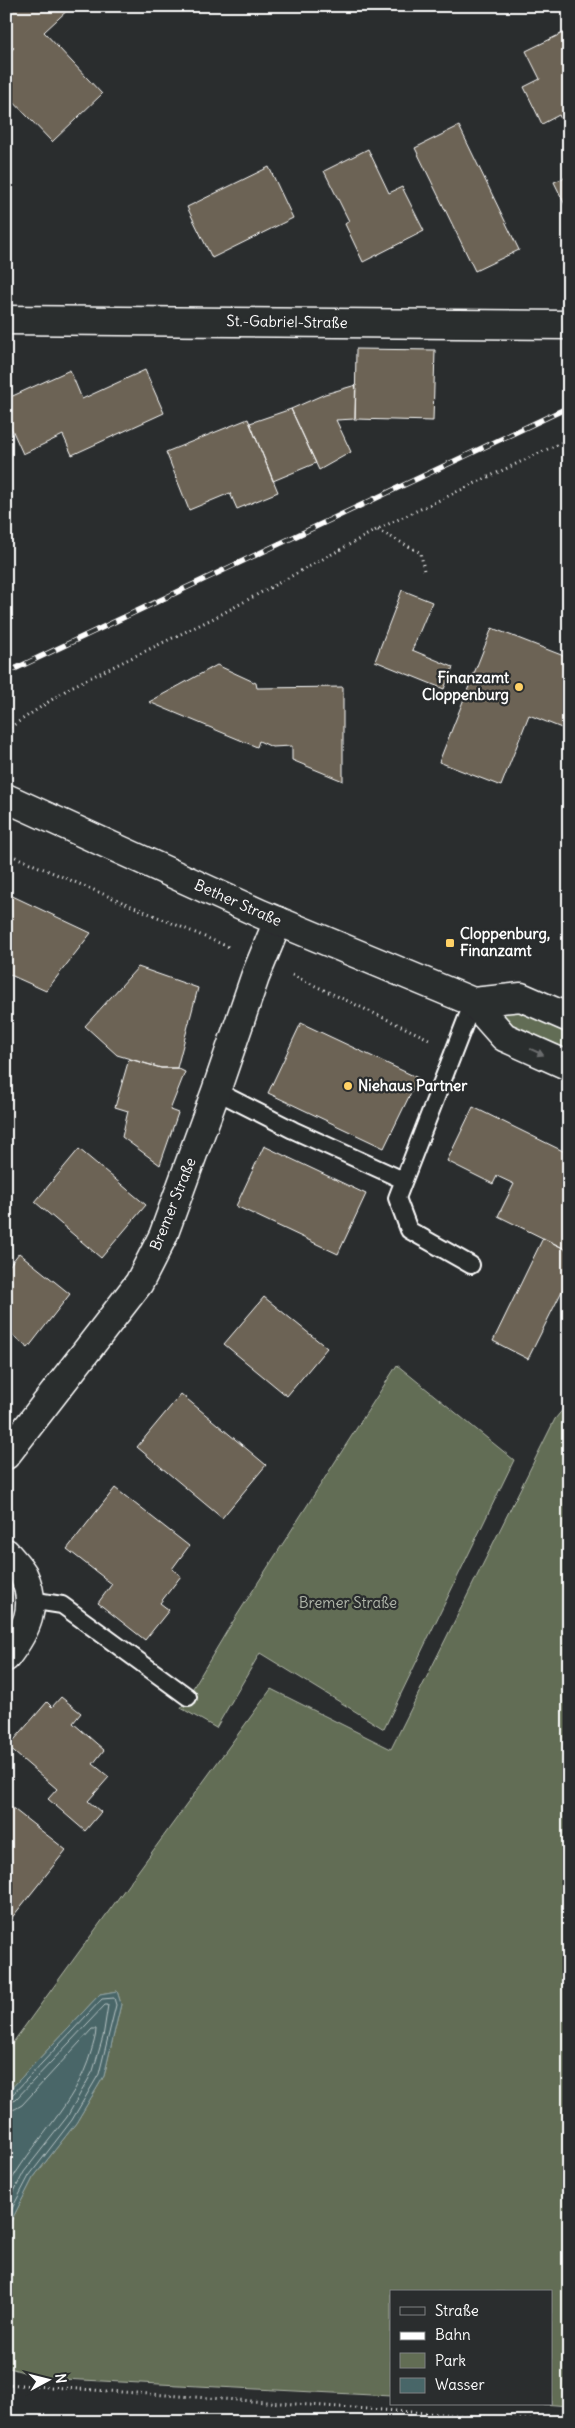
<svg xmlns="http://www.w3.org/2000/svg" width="575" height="2428" font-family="Delius,sans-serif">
<rect width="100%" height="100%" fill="#2a2d2e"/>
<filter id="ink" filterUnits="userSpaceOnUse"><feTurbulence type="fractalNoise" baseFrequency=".02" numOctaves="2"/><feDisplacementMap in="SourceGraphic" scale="10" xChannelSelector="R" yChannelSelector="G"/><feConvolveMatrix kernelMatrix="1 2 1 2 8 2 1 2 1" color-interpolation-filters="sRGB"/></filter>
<g filter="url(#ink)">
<!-- green -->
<path fill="#626d54" stroke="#b0b6aa" d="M 510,1004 L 569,1028 L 569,1054 L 508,1027 L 500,1013 Z
M 397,1365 L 514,1460 L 384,1729 L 260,1653 L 216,1728 L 181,1708 L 227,1631 Z
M 569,1402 L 569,2406 L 543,2404 L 551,2404 L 551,2292 L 391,2292 L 391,2396 L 44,2378 L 6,2367 L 6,2231 L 33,2178 L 76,2123 L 104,2076 L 121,2004 L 117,1991 L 100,1994 L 6,2094 L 6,2052 L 271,1689 L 391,1749 L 555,1419 Z"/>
<!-- water -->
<path fill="#486668" stroke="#91a3a4" d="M 117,1991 L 121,2004 L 104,2076 L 76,2123 L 33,2178 L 6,2231 L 6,2094 L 100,1994 Z"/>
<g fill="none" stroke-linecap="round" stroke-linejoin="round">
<!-- shore -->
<path stroke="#b6c2c3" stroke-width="1" d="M 6,2097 L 12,2095 L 102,1999 L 114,1998 L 116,2005 L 99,2074 L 72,2120 L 29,2176 L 6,2220
M 6,2103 L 16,2099 L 105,2005 L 108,2005 L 103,2037 L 93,2071 L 67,2117 L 24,2172 L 6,2207
M 6,2111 L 15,2109 L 22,2105 L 92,2029 L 96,2029 C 96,2037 93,2045 91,2052 C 76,2105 31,2142 6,2190"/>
</g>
<!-- building -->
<path fill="#6c6454" stroke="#fff" d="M 6,6 L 72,6 L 44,32 L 102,94 L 52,142 L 6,94 L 6,55 L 14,48 L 6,40 Z
M 569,30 L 569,121 L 563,123 L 559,115 L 542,124 L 524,87 L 540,79 L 526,51 Z
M 459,126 L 519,250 L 475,271 L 415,148 Z
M 368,149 L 389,193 L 402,187 L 424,231 L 363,262 L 345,224 L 349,221 L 324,171 Z
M 269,167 L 293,218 L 212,258 L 187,207 Z
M 569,176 L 569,213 L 554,182 Z
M 356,349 L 435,350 L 433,421 L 355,419 Z
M 70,370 L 82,399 L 145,370 L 164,413 L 72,455 L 63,435 L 23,454 L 6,416 L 6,399 Z
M 356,385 L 355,419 L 336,420 L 351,452 L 319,470 L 291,409 L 325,394 Z
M 291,409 L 316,463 L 273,481 L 250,423 Z
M 248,419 L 278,492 L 237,509 L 230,493 L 189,510 L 166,452 Z
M 402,590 L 432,602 L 412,650 L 453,667 L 444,689 L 375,661 Z
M 492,628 L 569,658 L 569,731 L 529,715 L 501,786 L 439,762 Z
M 217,665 L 256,683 L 257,688 L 343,687 L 343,781 L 292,760 L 292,746 L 272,747 L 259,741 L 257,747 L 149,702 Z
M 6,893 L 91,933 L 46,991 L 6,973 Z
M 138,967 L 198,988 L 177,1068 L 161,1068 L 117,1055 L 85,1026 Z
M 301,1023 L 418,1078 L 384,1148 L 268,1093 Z
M 129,1059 L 161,1068 L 177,1068 L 185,1072 L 170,1110 L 178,1113 L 160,1165 L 122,1137 L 128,1111 L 115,1107 Z
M 473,1107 L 569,1154 L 569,1251 L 498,1216 L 514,1184 L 497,1176 L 493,1184 L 447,1161 Z
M 264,1146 L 366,1194 L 338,1254 L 236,1206 Z
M 79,1149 L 146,1205 L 101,1258 L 35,1202 Z
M 543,1238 L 569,1251 L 569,1277 L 528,1359 L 493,1341 Z
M 19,1253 L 70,1294 L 28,1348 L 6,1330 L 6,1270 Z
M 264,1297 L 327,1348 L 287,1396 L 224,1344 Z
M 181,1394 L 266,1465 L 222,1518 L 137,1447 Z
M 115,1488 L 189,1546 L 172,1569 L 181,1576 L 160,1603 L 169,1610 L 145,1640 L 98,1603 L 112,1584 L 67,1549 Z
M 61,1697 L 81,1713 L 73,1723 L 104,1750 L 93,1764 L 109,1777 L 88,1801 L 101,1812 L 85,1831 L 48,1799 L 57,1789 L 8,1747 L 47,1702 L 52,1707 Z
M 6,1803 L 66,1850 L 6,1925 Z"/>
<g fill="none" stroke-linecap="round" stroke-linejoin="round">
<defs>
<path id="lane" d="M 216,1091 L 293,1130 L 403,1180
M 471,1265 L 409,1230 L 397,1198 L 473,1002
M 30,1600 L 62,1605 L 188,1697"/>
<path id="street" d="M 6,320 L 569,325
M 6,1455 L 139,1283 L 163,1236 L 216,1091 L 255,977 L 278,921
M 6,1553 C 11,1559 19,1567 23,1574 C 39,1607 26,1631 6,1657"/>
<path id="secondary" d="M 6,798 L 261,914 L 473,1002 L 504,1037 L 569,1066
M 473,1002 L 521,997 L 569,1018"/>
</defs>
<!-- lane casing -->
<use href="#lane" stroke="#fff" stroke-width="20"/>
<!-- street casing -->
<use href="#street" stroke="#fff" stroke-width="31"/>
<!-- secondary casing -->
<use href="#secondary" stroke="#fff" stroke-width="31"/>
<!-- path -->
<path stroke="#fff" stroke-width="3" stroke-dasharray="1 4" stroke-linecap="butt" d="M 378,530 L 421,553 L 424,571
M 6,730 L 71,687 L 216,617 L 378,529 L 569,439
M 6,853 L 231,948
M 292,975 L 429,1039
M 6,2384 L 556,2422"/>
<!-- lane -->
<use href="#lane" stroke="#2a2d2e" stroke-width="16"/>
<!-- street -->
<use href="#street" stroke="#2a2d2e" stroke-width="28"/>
<!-- secondary -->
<use href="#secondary" stroke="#2a2d2e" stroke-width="28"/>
<defs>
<path id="rail" d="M 6,673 L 569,407"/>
</defs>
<!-- rail casing -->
<use href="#rail" stroke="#fff" stroke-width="5.5"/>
<!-- rail -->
<use href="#rail" stroke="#2a2d2e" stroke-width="4" stroke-dasharray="11" stroke-linecap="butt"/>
</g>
<!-- one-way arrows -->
<defs><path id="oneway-solid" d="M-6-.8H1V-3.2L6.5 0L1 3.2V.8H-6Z" transform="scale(1.25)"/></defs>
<use fill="#6a6c6d" href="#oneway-solid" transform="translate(537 1052) rotate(25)"/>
</g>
<!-- markers -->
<g fill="#ffd166" stroke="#2a2d2e" stroke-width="2">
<circle cx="519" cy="687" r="5"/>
<rect x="445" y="938" width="10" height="10" rx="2.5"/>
<circle cx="348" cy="1086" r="5"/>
</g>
<g text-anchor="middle" stroke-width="4.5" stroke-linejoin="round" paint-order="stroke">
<!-- street labels -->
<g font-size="15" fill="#fff" stroke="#2a2d2e">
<text transform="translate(287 322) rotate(1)" y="5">St.-Gabriel-Straße</text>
<text transform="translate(238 903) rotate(24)" y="5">Bether Straße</text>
<text transform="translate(173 1204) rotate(-68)" y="5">Bremer Straße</text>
</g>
<!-- poi labels -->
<g font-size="15" font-weight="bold" fill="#fff" stroke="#2a2d2e" text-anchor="start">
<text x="509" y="683" text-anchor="end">Finanzamt<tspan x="509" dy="17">Cloppenburg</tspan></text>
<text x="460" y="939">Cloppenburg,<tspan x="460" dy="17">Finanzamt</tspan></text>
<text x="358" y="1091">Niehaus Partner</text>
</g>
<!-- park labels -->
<g font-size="15" fill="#b0b6aa" stroke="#2a2d2e">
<text x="348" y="1608">Bremer Straße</text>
</g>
</g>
<!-- margin -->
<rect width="575" height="2428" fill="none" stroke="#2a2d2e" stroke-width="25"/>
<rect x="12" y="12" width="550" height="2403" fill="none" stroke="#fff" stroke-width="2" filter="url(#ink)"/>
<!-- legend -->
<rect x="390" y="2290" width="162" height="115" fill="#2a2d2e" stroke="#7f8182"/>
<rect x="400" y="2307" width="25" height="8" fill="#2a2d2e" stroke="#7f8182"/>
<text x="435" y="2316" font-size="15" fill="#ffffff">Straße</text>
<rect x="400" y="2332" width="25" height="8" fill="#ffffff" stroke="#7f8182"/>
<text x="435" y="2340" font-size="15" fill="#ffffff">Bahn</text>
<rect x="400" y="2353" width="25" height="15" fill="#626d54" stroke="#7f8182"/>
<text x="435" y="2366" font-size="15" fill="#ffffff">Park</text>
<rect x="400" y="2378" width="25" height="15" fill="#486668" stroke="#7f8182"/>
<text x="435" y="2390" font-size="15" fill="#ffffff">Wasser</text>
<!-- north arrow -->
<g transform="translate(48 2380) rotate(83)" stroke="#2a2d2e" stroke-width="4" paint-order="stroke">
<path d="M0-4L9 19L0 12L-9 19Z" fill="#ffffff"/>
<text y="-8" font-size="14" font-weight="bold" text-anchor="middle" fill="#ffffff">N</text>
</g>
</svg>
